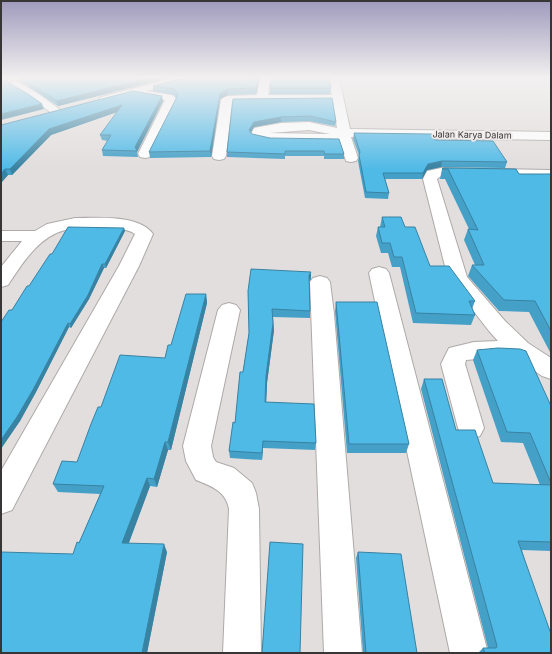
<svg xmlns="http://www.w3.org/2000/svg" width="552" height="654" font-family="Inter,sans-serif">
<rect width="100%" height="100%" fill="#e3dede"/>
<g fill="none" stroke-linecap="round" stroke-linejoin="round">
<defs>
<path id="minor" d="M 3,78 L 11,78 L 39,94 L 63,112 L 61,114 L 53,114 L 31,98 L 3,82 L 2,80 Z
M 174,78 L 190,78 L 189,80 L 146,91 L 171,95 L 174,96 L 177,100 L 152,154 L 150,157 L 145,158 L 140,157 L 138,154 L 165,100 L 139,97 L 134,95 L 105,102 L 99,99 L 101,97 Z
M 260,78 L 270,78 L 268,95 L 332,95 L 329,78 L 339,78 L 350,129 L 551,132 L 551,140 L 351,137 L 358,158 L 356,161 L 351,162 L 346,161 L 340,142 L 270,141 L 252,137 L 251,134 L 254,128 L 281,123 L 309,122 L 337,128 L 333,101 L 232,102 L 226,156 L 224,159 L 219,160 L 214,159 L 212,156 L 221,100 L 224,97 L 228,96 L 257,95 ZM 309,130 L 330,134 L 269,133 Z
M 441,168 L 551,170 L 551,178 L 441,176 L 437,179 L 467,277 L 505,321 L 528,343 L 551,358 L 551,379 L 542,376 L 513,356 L 466,360 L 465,364 L 484,428 L 480,436 L 471,439 L 462,436 L 458,428 L 441,364 L 449,348 L 474,342 L 498,341 L 489,331 L 448,278 L 423,179 L 427,171 Z
M 75,218 C 97,218 139,214 153,234 L 139,266 L 12,510 L 1,514 L 1,471 L 119,266 L 135,234 C 125,227 113,229 102,229 C 90,229 77,227 65,230 C 38,237 22,264 8,285 L 1,287 L 1,267 L 22,241 L 1,241 L 1,231 L 35,231 L 47,224 Z
M 379,267 L 386,269 L 389,273 L 488,653 L 450,653 L 369,273 L 372,269 Z
M 320,276 L 327,278 L 330,282 L 334,314 L 362,653 L 324,653 L 310,282 L 313,278 Z
M 229,303 L 236,305 L 240,310 L 211,446 L 213,457 L 216,462 L 234,468 L 252,483 L 256,493 L 259,509 L 261,653 L 223,653 L 229,509 C 226,491 211,486 196,480 L 186,461 L 183,446 L 218,310 L 222,305 Z"/>
<path id="highway" d="M 6,78 L 24,78 L 23,80 L 1,85 L 1,79 Z"/>
</defs>
<!-- minor casing -->
<use href="#minor" stroke="#aea9a9" stroke-width="2"/>
<!-- highway casing -->
<use href="#highway" stroke="#b58a8b" stroke-width="2"/>
<!-- minor -->
<use href="#minor" fill="#fff" fill-rule="evenodd"/>
<!-- highway -->
<use href="#highway" fill="#f9b7b9" fill-rule="evenodd"/>
</g>
<!-- wall -->
<path fill="#45a0c7" d="M 20,78 L 169,78 L 58,106 L 21,82 Z
M 184,78 L 260,78 L 256,94 L 228,95 L 220,99 L 211,157 L 150,158 L 149,152 L 176,98 L 174,95 L 153,91 L 153,86 Z
M 340,78 L 398,78 L 398,79 L 341,79 Z
M 270,88 L 331,88 L 330,94 L 270,94 Z
M 233,99 L 336,122 L 335,126 L 309,121 L 281,122 L 254,127 L 251,132 L 252,134 L 344,154 L 344,159 L 324,159 L 324,156 L 285,156 L 285,159 L 227,157 L 227,152 Z
M 163,101 L 137,152 L 138,157 L 103,156 L 102,150 L 108,141 L 102,140 L 100,135 L 117,112 L 51,135 L 12,175 L 8,175 L 1,183 L 1,125 Z
M 354,133 L 435,140 L 507,162 L 505,168 L 441,167 L 427,170 L 422,179 L 385,179 L 389,193 L 388,199 L 365,198 L 358,161 L 359,155 L 353,139 Z
M 444,168 L 519,174 L 551,174 L 551,354 L 529,312 L 499,311 L 468,276 L 472,265 L 475,265 L 464,240 L 468,229 L 469,229 L 445,179 L 440,179 L 442,169 Z
M 382,217 L 405,227 L 430,266 L 475,301 L 472,309 L 475,315 L 471,325 L 413,323 L 400,267 L 392,267 L 388,253 L 381,253 L 376,236 L 378,227 L 380,227 Z
M 125,231 L 106,268 L 104,268 L 89,299 L 71,328 L 69,327 L 36,392 L 20,421 L 3,445 L 12,310 L 52,254 Z
M 311,279 L 309,281 L 310,311 L 310,318 L 273,317 L 274,330 L 267,383 L 266,402 L 316,443 L 315,450 L 263,448 L 262,460 L 230,458 L 229,451 L 235,423 L 249,333 L 248,291 Z
M 206,294 L 207,303 L 171,450 L 168,450 L 157,487 L 150,486 L 129,543 L 167,552 L 147,653 L 1,653 L 73,554 L 79,543 L 100,494 L 58,492 L 53,484 L 77,462 L 101,407 L 165,358 L 171,345 Z
M 336,302 L 409,444 L 406,453 L 347,453 L 335,311 Z
M 477,350 L 551,406 L 551,551 L 522,550 L 551,653 L 478,653 L 483,648 L 488,648 L 421,389 L 424,379 L 456,430 L 493,483 L 540,485 L 523,443 L 501,442 L 473,360 Z
M 358,552 L 417,653 L 363,653 L 356,558 Z"/>
<!-- shaded-wall -->
<path fill="#3882a2" d="M 149,78 L 169,78 L 58,106 L 57,101 Z
M 258,78 L 260,78 L 256,94 L 256,88 Z
M 227,89 L 228,95 L 220,99 L 211,157 L 210,151 L 220,94 Z
M 162,96 L 163,101 L 137,152 L 135,147 Z
M 42,104 L 44,109 L 1,120 L 1,114 Z
M 122,105 L 123,110 L 51,135 L 12,175 L 10,169 L 49,129 Z
M 281,117 L 281,122 L 254,127 L 250,134 L 249,130 L 254,122 Z
M 442,161 L 441,167 L 427,170 L 422,179 L 423,173 L 428,164 Z
M 5,169 L 8,175 L 1,183 L 1,174 Z
M 124,228 L 125,231 L 106,268 L 105,264 Z
M 102,264 L 104,268 L 89,299 L 71,328 L 70,324 Z
M 311,272 L 311,279 L 308,282 L 309,275 Z
M 206,294 L 207,303 L 171,450 L 168,442 Z
M 68,323 L 69,327 L 36,392 L 20,421 L 1,449 L 1,440 Z
M 273,323 L 274,330 L 267,383 L 266,409 L 266,376 Z
M 263,441 L 263,448 L 262,460 L 262,453 Z
M 165,442 L 168,450 L 157,487 L 154,479 Z
M 147,478 L 150,486 L 126,550 L 122,543 Z
M 164,544 L 167,552 L 147,653 L 142,653 Z"/>
<!-- building -->
<path fill="#50bae7" stroke="#3882a2" d="M 21,78 L 149,78 L 57,101 Z
M 184,78 L 258,78 L 256,88 L 227,89 L 220,94 L 210,151 L 149,152 L 178,95 L 174,89 L 153,86 Z
M 271,78 L 329,78 L 331,88 L 270,88 Z
M 4,80 L 28,94 L 42,104 L 1,114 L 1,81 Z
M 133,91 L 162,96 L 135,147 L 137,151 L 102,150 L 111,135 L 100,135 L 122,105 L 49,129 L 10,169 L 5,169 L 1,174 L 1,125 Z
M 332,98 L 336,122 L 310,116 L 281,117 L 254,122 L 249,130 L 252,134 L 270,138 L 339,139 L 344,154 L 325,154 L 324,151 L 285,151 L 285,154 L 227,152 L 233,99 Z
M 354,133 L 432,134 L 435,140 L 493,141 L 507,162 L 442,161 L 428,164 L 423,173 L 383,173 L 389,193 L 366,192 L 359,155 L 360,152 Z
M 444,168 L 516,169 L 519,174 L 551,174 L 551,331 L 535,301 L 504,300 L 472,265 L 484,265 L 468,229 L 478,230 L 448,169 L 442,169 Z
M 382,217 L 401,217 L 405,227 L 415,227 L 430,266 L 449,266 L 475,301 L 469,301 L 475,315 L 416,313 L 402,257 L 394,257 L 390,243 L 382,243 L 378,227 L 385,227 Z
M 68,227 L 124,228 L 105,264 L 102,264 L 88,295 L 70,324 L 68,323 L 34,388 L 17,417 L 1,440 L 1,322 L 9,310 L 12,310 L 27,286 L 29,286 L 50,254 L 52,254 Z
M 251,269 L 311,272 L 309,275 L 310,311 L 272,309 L 273,323 L 266,376 L 265,402 L 314,404 L 316,443 L 263,441 L 262,453 L 229,451 L 233,422 L 235,423 L 240,372 L 243,372 L 249,333 L 248,291 Z
M 186,294 L 206,294 L 168,442 L 165,442 L 154,479 L 147,478 L 122,543 L 164,544 L 142,653 L 1,653 L 1,552 L 73,554 L 77,542 L 79,543 L 104,486 L 53,484 L 62,461 L 77,462 L 91,424 L 98,407 L 101,407 L 120,355 L 165,358 L 168,345 L 171,345 Z
M 336,302 L 377,302 L 409,444 L 349,444 Z
M 498,348 L 520,349 L 526,351 L 551,406 L 551,483 L 530,433 L 507,432 L 477,350 Z
M 424,379 L 442,379 L 456,430 L 475,430 L 493,483 L 551,485 L 551,542 L 518,541 L 551,634 L 551,653 L 485,653 L 483,648 L 496,648 L 497,646 Z
M 270,542 L 303,544 L 300,653 L 262,653 Z
M 358,552 L 401,554 L 417,653 L 366,653 Z"/>
<!-- sky -->
<linearGradient id="sky" x2="0" y2="1"><stop stop-color="#9f9abc"/><stop offset="0.46" stop-color="#f2f0f0"/><stop offset="1" stop-color="#f2f0f0" stop-opacity="0"/></linearGradient>
<rect width="552" height="169" fill="url(#sky)"/>
<g text-anchor="middle" stroke-width="3.5" stroke-linejoin="round" paint-order="stroke">
<!-- far-street labels -->
<g font-size="9" fill="#373535" stroke="#f0ebeb">
<text transform="translate(472 135) rotate(1)" y="3">Jalan Karya Dalam</text>
</g>
</g>
<!-- border -->
<rect width="552" height="654" fill="none" stroke="#373535" stroke-width="4"/>
</svg>
